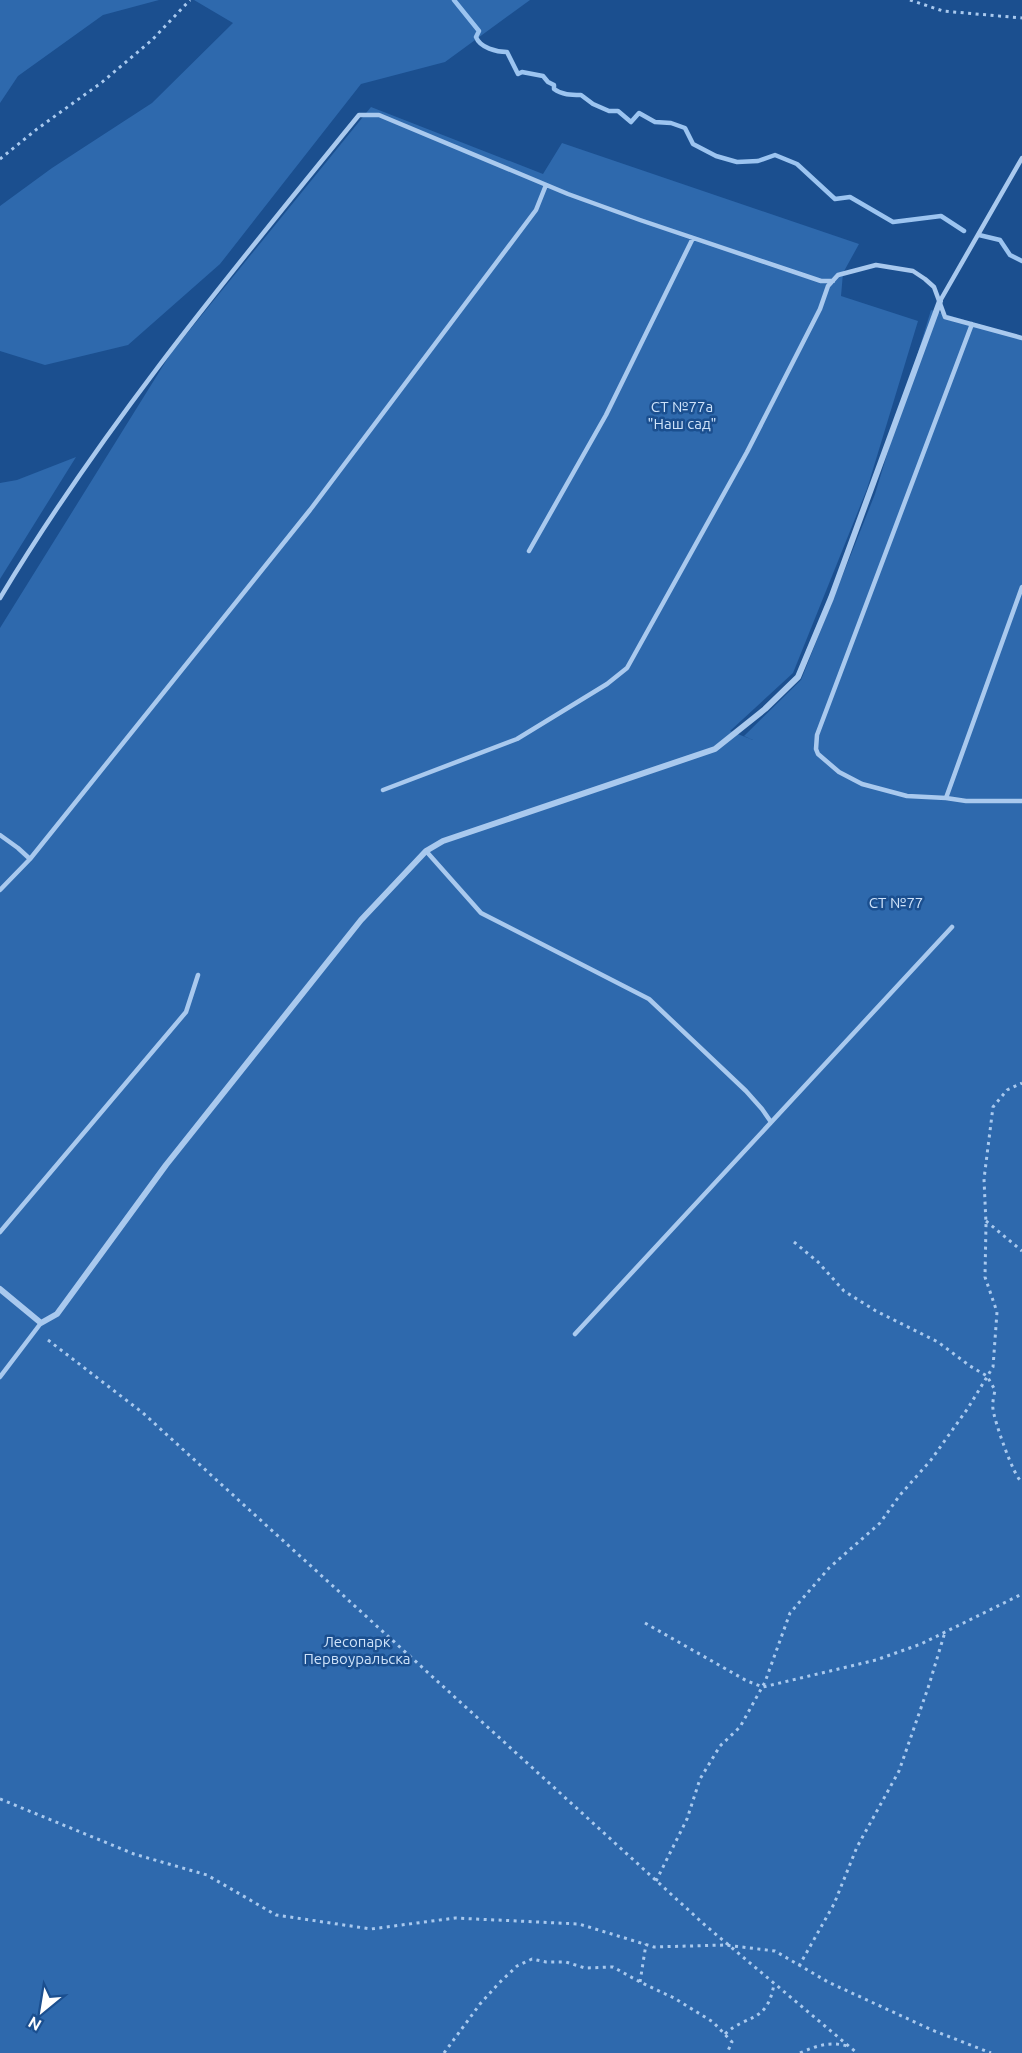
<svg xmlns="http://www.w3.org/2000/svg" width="1022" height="2053" font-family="Ubuntu,sans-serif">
<rect width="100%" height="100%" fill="#1b4f8f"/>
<!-- green -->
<path fill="#2e69ad" d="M 0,0 L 159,0 L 103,15 L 18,76 L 0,103 Z
M 194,0 L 530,0 L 445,62 L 361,84 L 220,264 L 128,345 L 45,365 L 0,351 L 0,206 L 52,168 L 152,103 L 233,23 Z
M 371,107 L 543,174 L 562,143 L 859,244 L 843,273 L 841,296 L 918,321 L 867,489 L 793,673 L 730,731 L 753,740 L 744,736 L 801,680 L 875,494 L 931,310 L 1022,337 L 1022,2053 L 0,2053 L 0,628 L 171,353 Z
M 76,457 L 0,579 L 0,483 L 17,480 Z"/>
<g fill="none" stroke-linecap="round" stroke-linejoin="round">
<!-- stream -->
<path stroke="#9cc4f0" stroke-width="4.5" d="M 454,0 L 479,31 L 476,37 C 480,48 497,52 507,52 L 518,74 L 522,72 L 543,76 L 548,82 L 554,85 L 554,89 C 562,95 571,95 581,95 L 593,104 L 609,111 L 618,111 L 631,122 L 639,113 L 655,122 L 671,123 L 685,128 L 693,144 L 716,156 L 737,162 L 758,161 L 775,155 L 797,164 L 835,199 L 850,197 L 893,222 L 941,216 L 964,231
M 979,235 L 1000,240 L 1010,255 L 1022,261"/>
<!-- path -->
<path stroke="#a9c9ee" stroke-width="3" stroke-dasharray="3 4.5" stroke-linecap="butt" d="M 910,0 L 943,11 L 1022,18
M 0,159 L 37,129 L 101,83 L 152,40 L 190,0
M 986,1221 L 1022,1251
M 794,1242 L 818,1262 L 844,1291 L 876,1311 L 938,1342 L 970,1366 L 987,1376 L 995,1390 C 994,1396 992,1403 993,1409 C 994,1420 1014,1478 1022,1482
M 48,1340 L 143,1413 L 706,1926 L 857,2053
M 645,1623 L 747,1681 L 763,1687 L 876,1660 L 921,1644 L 1022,1594
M 0,1799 L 134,1854 L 207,1875 L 276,1915 L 371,1929 L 455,1918 L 579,1924 L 654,1947 L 725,1945 L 775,1951 L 828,1982 L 932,2030 L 991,2053
M 656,1881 L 687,1819 L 700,1779 L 720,1746 L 740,1727 L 765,1682 L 790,1613 L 829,1568 L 880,1523 L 900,1495 L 931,1460 L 968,1408 L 993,1367 L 997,1312 L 985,1277 L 986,1224 L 984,1179 L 993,1107 L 1007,1090 L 1022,1083
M 799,1966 L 834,1904 L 857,1847 L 899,1771 L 929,1685 L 945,1632
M 640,1982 L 646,1944
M 725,2034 C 748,2013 767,2024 774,1984
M 444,2053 L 480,2004 L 499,1983 L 517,1966 L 532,1959 L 546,1962 L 566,1962 L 585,1968 L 613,1967 L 640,1982 L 674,1998 L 713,2022 L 732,2042 L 727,2053
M 800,2053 C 816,2046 829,2041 847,2046"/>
<!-- lane -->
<path stroke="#a9c9ee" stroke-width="4.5" d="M 940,301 L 1022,158
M 972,324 L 817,735 L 816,749 L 818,754 L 839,772 L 862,784 L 907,796 L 946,798 L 966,801 L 1022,801
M 529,551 L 606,415 L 693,238
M 0,598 C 104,425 232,271 359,115 L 379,115 L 568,194 L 640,220 L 821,281 L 833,281
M 383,790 L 517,739 L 607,684 L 627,668 L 747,452 L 820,309 L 828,286 L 838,275 L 876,265 L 913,271 L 925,279 L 934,287 L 945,317 L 1022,338
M 946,798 L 1022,587
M 0,835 L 18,848 L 30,859
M 426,851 L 481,913 L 649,999 L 746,1091 L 762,1109 L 771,1122
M 0,890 L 30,859 L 310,510 L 536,210 L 546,185
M 0,1232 L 186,1012 L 198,975
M 575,1334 L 952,927
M 0,1377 L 41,1323"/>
<!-- street -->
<path stroke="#a9c9ee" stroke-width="6" d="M 0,1289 L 41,1323 L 57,1314 L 166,1165 L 361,920 L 426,851 L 443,841 L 715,749 L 765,709 L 798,677 L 831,598 L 940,301"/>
</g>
<g text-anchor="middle" stroke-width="5" stroke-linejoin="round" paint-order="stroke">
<!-- park labels -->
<g font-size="15" fill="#cfe3fa" stroke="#1b4f8f">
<text x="682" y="412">СТ №77а<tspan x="682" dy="17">"Наш сад"</tspan></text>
<text x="896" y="908">СТ №77</text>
<text x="357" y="1647">Лесопарк<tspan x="357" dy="17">Первоуральска</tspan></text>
</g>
</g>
<!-- north arrow -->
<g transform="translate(42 2011) rotate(210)" stroke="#1b4f8f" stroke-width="4.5" paint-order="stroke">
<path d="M0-4.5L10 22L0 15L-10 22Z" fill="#ffffff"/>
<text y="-9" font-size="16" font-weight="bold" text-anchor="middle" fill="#ffffff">N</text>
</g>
</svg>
